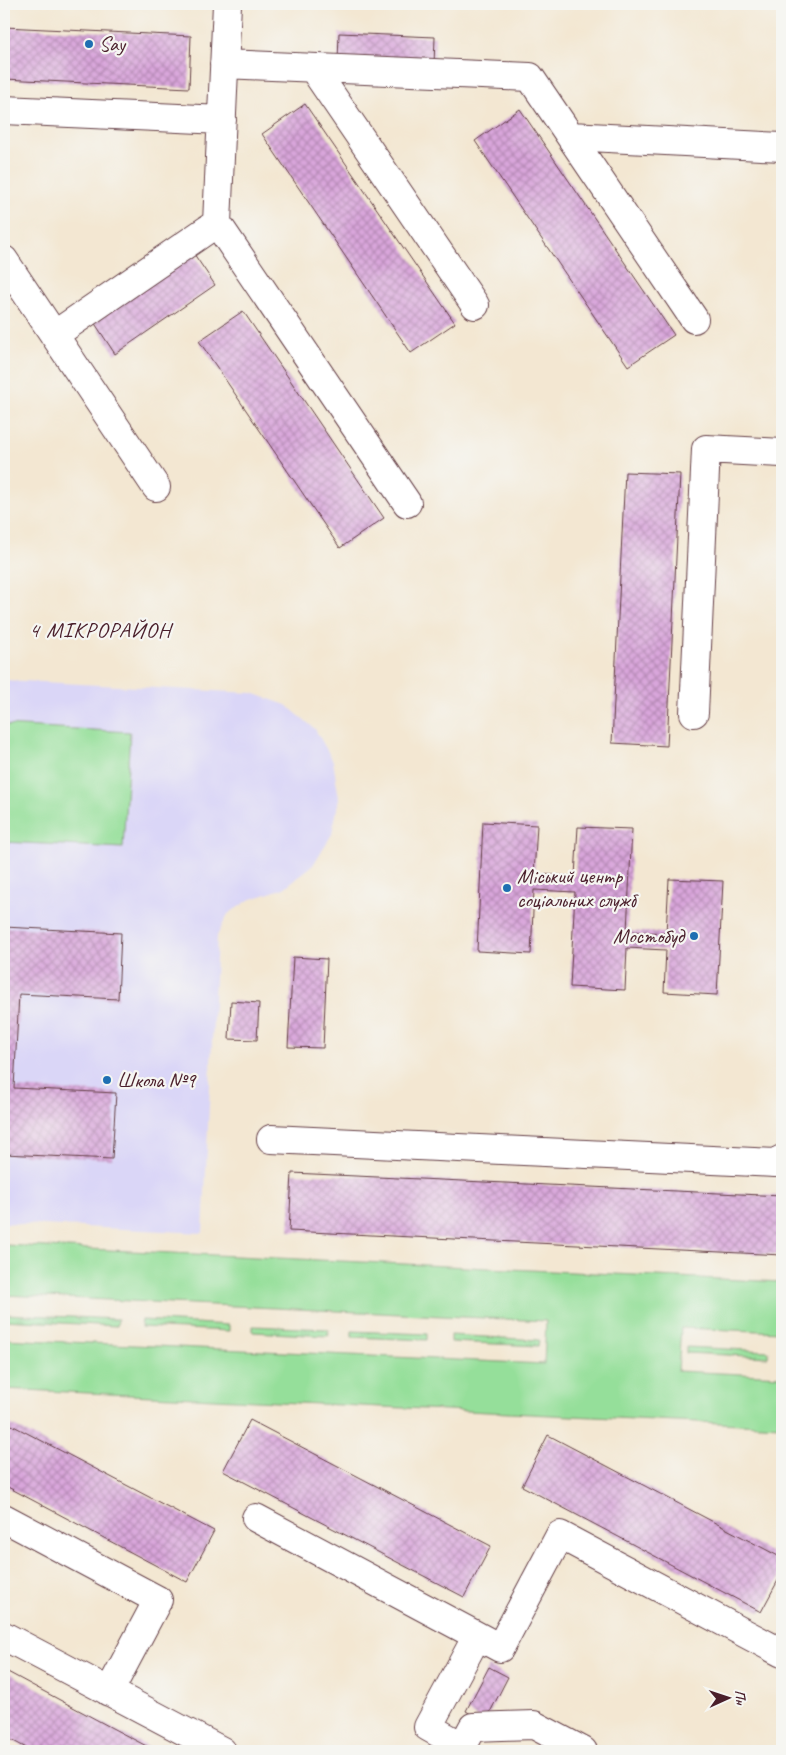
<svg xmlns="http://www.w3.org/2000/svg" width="786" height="1755" font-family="Caveat,sans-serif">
<defs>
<pattern id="grass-tufts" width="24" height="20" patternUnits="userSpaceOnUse" patternTransform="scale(1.25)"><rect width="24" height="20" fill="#95df9a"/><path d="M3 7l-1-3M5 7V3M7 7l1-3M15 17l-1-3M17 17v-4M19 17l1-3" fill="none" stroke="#82bf85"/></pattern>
<pattern id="building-cross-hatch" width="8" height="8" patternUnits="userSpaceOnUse" patternTransform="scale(1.25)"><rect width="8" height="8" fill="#d9a6db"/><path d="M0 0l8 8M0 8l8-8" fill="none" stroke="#b287b2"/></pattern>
</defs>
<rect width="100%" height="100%" fill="#f6f6f2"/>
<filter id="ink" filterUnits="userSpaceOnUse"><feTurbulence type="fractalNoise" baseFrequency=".02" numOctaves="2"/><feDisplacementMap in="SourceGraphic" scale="10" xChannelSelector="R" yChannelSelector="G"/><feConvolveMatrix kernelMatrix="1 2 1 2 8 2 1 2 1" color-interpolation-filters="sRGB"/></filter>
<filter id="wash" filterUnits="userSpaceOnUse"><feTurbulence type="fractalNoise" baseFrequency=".0096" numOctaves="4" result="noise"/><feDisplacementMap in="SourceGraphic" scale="20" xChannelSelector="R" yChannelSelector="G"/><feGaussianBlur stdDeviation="1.12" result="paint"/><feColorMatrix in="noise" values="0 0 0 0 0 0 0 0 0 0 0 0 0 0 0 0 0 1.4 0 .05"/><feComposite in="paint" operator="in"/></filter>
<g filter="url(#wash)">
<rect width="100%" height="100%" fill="#f3e7d2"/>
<!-- built -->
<path fill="#dad6f7" d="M 4,680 L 252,693 L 286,705 L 315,729 L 333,761 L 339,798 L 332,834 L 313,865 L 284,888 L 249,900 L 228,914 L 217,936 L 203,1233 L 4,1223 Z"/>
<!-- grass -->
<path fill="url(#grass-tufts)" stroke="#707f62" d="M 4,1314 L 118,1319 L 117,1326 L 4,1320 Z
M 142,1320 L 229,1325 L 229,1331 L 141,1327 Z
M 253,1326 L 328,1329 L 328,1336 L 253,1332 Z
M 352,1331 L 427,1334 L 427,1340 L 352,1337 Z
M 451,1335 L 539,1340 L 538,1346 L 451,1342 Z
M 686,1347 L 769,1351 L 768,1357 L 686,1353 Z"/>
<!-- green -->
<path fill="#95df9a" stroke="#707f62" d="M 4,725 L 130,732 L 123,848 L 4,842 Z
M 4,1245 L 782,1282 L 782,1332 L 681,1328 L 678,1371 L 782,1376 L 782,1426 L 4,1389 L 4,1339 L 544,1364 L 546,1321 L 4,1295 Z"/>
<g id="blocks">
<!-- building -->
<path fill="url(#building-cross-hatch)" d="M 4,27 L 191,36 L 189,88 L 4,79 Z
M 339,33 L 435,37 L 434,65 L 338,61 Z
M 305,104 L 455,323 L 411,353 L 262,134 Z
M 520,109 L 674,335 L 628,366 L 475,141 Z
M 194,254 L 215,285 L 115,354 L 94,322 Z
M 243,311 L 384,518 L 340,548 L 199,341 Z
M 625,472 L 680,474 L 667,746 L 612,743 Z
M 483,822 L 537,825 L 534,874 L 575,876 L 578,827 L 632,829 L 627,931 L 666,933 L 669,879 L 723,881 L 717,995 L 664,992 L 666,950 L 646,949 L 627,948 L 625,990 L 570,987 L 575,892 L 534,890 L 531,954 L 477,951 Z
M 4,927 L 121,933 L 118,999 L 19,994 L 14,1088 L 116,1093 L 112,1159 L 4,1154 Z
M 293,957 L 327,959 L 323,1048 L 288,1047 Z
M 231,1001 L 259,1003 L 257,1040 L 229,1039 Z
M 292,1173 L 782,1196 L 782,1255 L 289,1231 Z
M 250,1420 L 491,1546 L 464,1597 L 223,1471 Z
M 4,1421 L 214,1531 L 187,1582 L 4,1485 Z
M 548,1435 L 782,1558 L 782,1573 L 761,1612 L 522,1486 Z
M 489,1667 L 508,1677 L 485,1722 L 466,1711 Z
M 4,1670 L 112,1728 L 156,1751 L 32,1751 L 4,1736 Z"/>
</g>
</g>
<g filter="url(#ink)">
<use href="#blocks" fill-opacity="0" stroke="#633d44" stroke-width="1"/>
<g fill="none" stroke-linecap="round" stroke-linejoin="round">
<defs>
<path id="minor" d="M 227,4 L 217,223 L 407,503
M 224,64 L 530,77 L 694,319
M 313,68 L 475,305
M 4,110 L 222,120
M 570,136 L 782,147
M 4,260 L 156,487
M 54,335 L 217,223
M 694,713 L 706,449 L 782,453
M 271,1139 L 775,1163 L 782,1159
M 4,1518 L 158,1600 L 109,1692
M 256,1518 L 500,1648 L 560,1535 L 782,1653
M 4,1636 L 222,1751
M 462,1746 L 428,1727 L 477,1636
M 460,1751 L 473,1727 L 534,1725 L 583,1751"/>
</defs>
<!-- minor casing -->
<use href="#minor" stroke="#633d44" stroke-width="30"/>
<!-- minor -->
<use href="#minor" stroke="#fff" stroke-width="28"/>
</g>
</g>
<!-- markers -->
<g fill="#1f6fb2" stroke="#f6f6f2" stroke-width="2">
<circle cx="89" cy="44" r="5"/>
<circle cx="507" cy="888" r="5"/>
<circle cx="694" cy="936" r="5"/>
<circle cx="107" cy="1080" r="5"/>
</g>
<g text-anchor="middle" stroke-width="4.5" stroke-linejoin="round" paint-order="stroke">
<!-- poi labels -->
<g font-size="21" fill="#4a1f2b" stroke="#f6f6f2" text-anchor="start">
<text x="99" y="51">Say</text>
<text x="517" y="883">Міський центр<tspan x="517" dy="24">соціальних служб</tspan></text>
<text x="684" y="943" text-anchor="end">Мостобуд</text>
<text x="117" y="1087">Школа №9</text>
</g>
<!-- neighbourhood labels -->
<g font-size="22" letter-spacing="1" fill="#4a1f2b" stroke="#f6f6f2">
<text x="100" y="637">4 МІКРОРАЙОН</text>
</g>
</g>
<!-- margin -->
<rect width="786" height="1755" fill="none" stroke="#f6f6f2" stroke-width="20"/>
<!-- north arrow -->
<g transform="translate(728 1698) rotate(87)" stroke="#f6f6f2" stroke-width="4" paint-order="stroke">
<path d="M0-4L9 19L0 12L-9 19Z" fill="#4a1f2b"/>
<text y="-8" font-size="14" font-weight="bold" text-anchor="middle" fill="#4a1f2b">Пн</text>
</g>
</svg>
